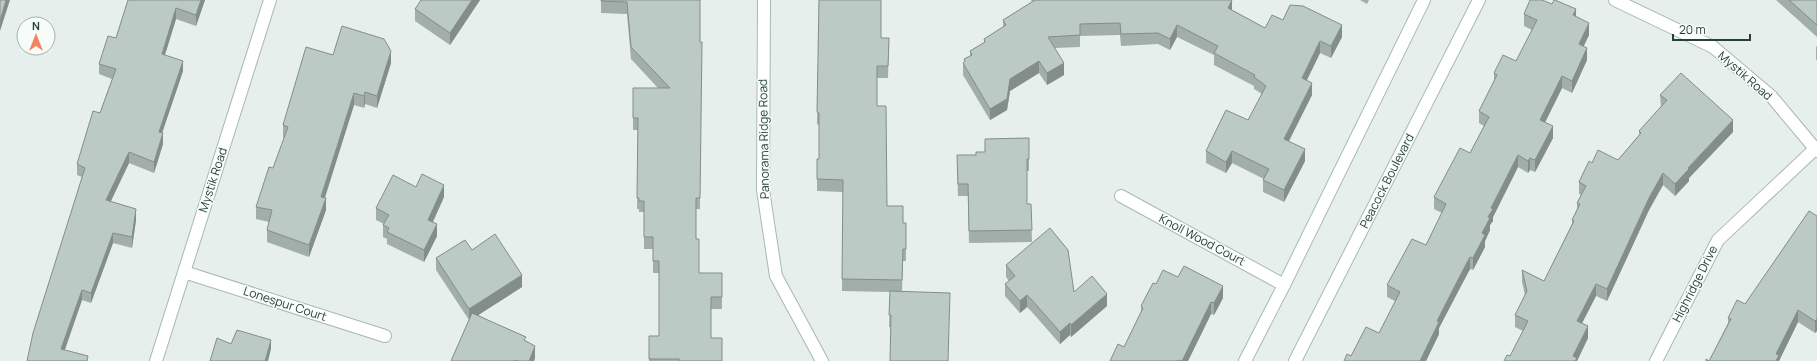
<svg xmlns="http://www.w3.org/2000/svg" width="1817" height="361" font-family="Manrope,sans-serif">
<rect width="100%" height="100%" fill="#e6efeb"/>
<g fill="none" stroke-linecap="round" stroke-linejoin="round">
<defs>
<path id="street" d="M 764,0 L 763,190 L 776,276 L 822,361
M 1615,0 L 1713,47 L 1771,96 L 1817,151
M 1121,196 L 1284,285
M 184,272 L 385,336
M 156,361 L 270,0
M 1656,361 L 1718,240 L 1815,149"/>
<path id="secondary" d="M 1245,361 L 1284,285 L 1424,0
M 1295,361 L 1479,0"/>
</defs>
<!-- street casing -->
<use href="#street" stroke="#a8b8b2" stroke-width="14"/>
<!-- secondary casing -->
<use href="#secondary" stroke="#a4bbb3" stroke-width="14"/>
<!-- street -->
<use href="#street" stroke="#fff" stroke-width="12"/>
<!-- secondary -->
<use href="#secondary" stroke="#fff" stroke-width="12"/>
</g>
<!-- wall -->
<path fill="#a1aea9" d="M 128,0 L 205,0 L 196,26 L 176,19 L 165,55 L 183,71 L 162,133 L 163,144 L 154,173 L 129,163 L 111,201 L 136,220 L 132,248 L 113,243 L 91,303 L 82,300 L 65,350 L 88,361 L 27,361 L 82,177 L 77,175 L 77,164 L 100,113 L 112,79 L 99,74 L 99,64 L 116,38 Z
M 480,0 L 450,45 L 415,21 L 415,9 Z
M 601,0 L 700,0 L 700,209 L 696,209 L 696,239 L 699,273 L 722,273 L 722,309 L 711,309 L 711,338 L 722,361 L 649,361 L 649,336 L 659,336 L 659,273 L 653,273 L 653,249 L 644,249 L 644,212 L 639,212 L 639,209 L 637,209 L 638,130 L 633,130 L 633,88 L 658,88 L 631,59 L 627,14 L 601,13 Z
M 819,0 L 881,38 L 889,38 L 888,78 L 877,78 L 877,106 L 887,206 L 903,223 L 906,223 L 906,261 L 903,261 L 902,292 L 950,305 L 891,327 L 889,327 L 890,292 L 842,291 L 843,192 L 817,191 L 817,159 L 819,159 L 819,125 L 817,124 Z
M 1031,0 L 1232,0 L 1232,10 L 1265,28 L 1283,20 L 1342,37 L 1331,58 L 1320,53 L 1307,80 L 1312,95 L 1288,141 L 1305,161 L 1284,202 L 1263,192 L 1263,180 L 1264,179 L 1232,163 L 1226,173 L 1206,163 L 1206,151 L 1248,120 L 1262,94 L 1254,89 L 1254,86 L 1214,65 L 1214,55 L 1177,37 L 1170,50 L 1158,44 L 1121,46 L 1120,35 L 1080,36 L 1080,47 L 1055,48 L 1064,75 L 1047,85 L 1039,73 L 1010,91 L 1007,110 L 990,120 L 963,75 L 963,63 L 964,62 L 964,59 L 970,56 L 970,51 L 984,43 L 984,39 L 1003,27 L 1003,20 L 1032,2 Z
M 1360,0 L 1369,0 L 1367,4 Z
M 1776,0 L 1817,0 L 1817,37 Z
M 1524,14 L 1576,17 L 1589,35 L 1583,47 L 1587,60 L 1572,93 L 1562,88 L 1545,123 L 1553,138 L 1535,172 L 1530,170 L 1528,173 L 1518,167 L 1493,217 L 1493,221 L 1490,225 L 1490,230 L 1485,241 L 1485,247 L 1473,270 L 1470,269 L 1462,284 L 1439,328 L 1439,334 L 1426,361 L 1344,361 L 1351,356 L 1379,333 L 1395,301 L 1387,297 L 1387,285 L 1426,245 L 1442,213 L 1434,209 L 1434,197 L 1470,153 L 1484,126 L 1479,123 L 1479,111 L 1494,81 L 1494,73 L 1516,61 L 1532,30 L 1524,26 Z
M 1817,46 L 1817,61 L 1816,59 L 1816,47 Z
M 333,55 L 391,63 L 377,108 L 365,104 L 364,108 L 354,105 L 325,198 L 326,210 L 309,257 L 267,242 L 267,230 L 269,222 L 256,219 L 256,207 L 273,168 L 284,138 L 283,137 L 283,125 Z
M 1660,95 L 1733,132 L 1689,178 L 1689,181 L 1675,196 L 1663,185 L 1649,210 L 1607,301 L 1596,296 L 1582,323 L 1588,338 L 1577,361 L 1510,356 L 1523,331 L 1515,327 L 1515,315 L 1525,295 L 1522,282 L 1522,270 L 1544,281 L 1572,224 L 1572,220 L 1577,209 L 1577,203 L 1581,195 L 1579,194 L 1579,182 L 1592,163 L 1618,160 L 1639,135 L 1639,131 L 1661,107 Z
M 1029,138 L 1029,171 L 1027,171 L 1027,204 L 1031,204 L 1032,242 L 969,243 L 968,196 L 958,196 L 957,167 L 976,155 L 985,152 L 985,139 Z
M 416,187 L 444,197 L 433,222 L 437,236 L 424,262 L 387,244 L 387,239 L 383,237 L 383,225 L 384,224 L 376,220 L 376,208 Z
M 1817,216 L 1817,331 L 1815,333 L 1798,322 L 1779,361 L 1709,361 L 1728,323 L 1728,318 L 1745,304 Z
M 472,250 L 522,287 L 478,315 L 526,341 L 535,358 L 534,361 L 451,361 L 469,320 L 436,270 L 436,258 Z
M 1006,265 L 1074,292 L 1107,306 L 1071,337 L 1070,335 L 1060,344 L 1031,311 L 1027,307 L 1020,313 L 1005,296 L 1005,284 L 1009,281 L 1006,277 Z
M 1178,277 L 1223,298 L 1214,315 L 1211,314 L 1188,361 L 1110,361 L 1124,347 L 1141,313 L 1141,306 L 1156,284 Z"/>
<!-- shaded-wall -->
<path fill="#838d89" d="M 6,0 L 10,0 L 0,31 L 0,21 Z
M 201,0 L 205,0 L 196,26 L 196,15 Z
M 472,0 L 480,0 L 450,45 L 450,33 Z
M 1232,0 L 1232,11 L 1228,8 Z
M 176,8 L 176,19 L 162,64 L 162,54 Z
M 1576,9 L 1576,21 L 1573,15 Z
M 1589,23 L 1589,35 L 1579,56 L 1579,44 Z
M 1177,25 L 1177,37 L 1170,50 L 1170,39 Z
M 1342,25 L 1342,37 L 1331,58 L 1331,46 Z
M 1320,41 L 1320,53 L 1302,90 L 1302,78 Z
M 1587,48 L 1587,60 L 1572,93 L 1572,81 Z
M 391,51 L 391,63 L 377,108 L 377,96 Z
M 183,61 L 183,71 L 159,142 L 159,132 Z
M 1039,61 L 1039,73 L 1010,91 L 1007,110 L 990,120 L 990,109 L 1010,79 Z
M 1064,63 L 1064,75 L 1047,85 L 1047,73 Z
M 1562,76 L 1562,88 L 1540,132 L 1540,120 Z
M 1312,83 L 1312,95 L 1284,151 L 1284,139 Z
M 365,92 L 365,104 L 364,108 L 364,96 Z
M 354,93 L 354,105 L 321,209 L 321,197 Z
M 1733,120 L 1733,132 L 1689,178 L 1689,181 L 1675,196 L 1675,184 L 1688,168 Z
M 1553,126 L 1553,138 L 1535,172 L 1535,160 Z
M 163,133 L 163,144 L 154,173 L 154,162 Z
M 1305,149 L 1305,161 L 1284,202 L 1284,190 Z
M 1232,151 L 1232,163 L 1226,173 L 1226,162 Z
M 129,152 L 129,163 L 106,211 L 106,200 Z
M 1518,155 L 1518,167 L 1493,217 L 1493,221 L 1490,225 L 1490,230 L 1485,241 L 1485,247 L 1473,270 L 1473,258 L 1491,208 Z
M 1530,158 L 1530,170 L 1528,173 L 1528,161 Z
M 1663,173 L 1663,185 L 1649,210 L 1607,301 L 1607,289 L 1649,198 Z
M 444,185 L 444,197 L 428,232 L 428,220 Z
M 326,198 L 326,210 L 309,257 L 309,245 Z
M 136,209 L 136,220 L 132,248 L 132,237 Z
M 437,224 L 437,236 L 424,262 L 424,250 Z
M 113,233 L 113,243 L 91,303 L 91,293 Z
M 1470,257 L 1470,269 L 1462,284 L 1439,328 L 1439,334 L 1426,361 L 1420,361 L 1437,321 L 1462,272 Z
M 522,275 L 522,287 L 469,321 L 469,309 Z
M 1596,284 L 1596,296 L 1577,333 L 1577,321 Z
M 1223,286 L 1223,298 L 1214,315 L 1214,303 Z
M 82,290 L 82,300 L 61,360 L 61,349 Z
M 1107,294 L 1107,306 L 1071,337 L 1071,325 Z
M 1027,295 L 1027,307 L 1020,313 L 1020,301 Z
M 1211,302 L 1211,314 L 1188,361 L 1182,361 Z
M 1798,310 L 1798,322 L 1779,361 L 1776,361 L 1776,354 Z
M 1817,319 L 1817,331 L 1815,333 L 1815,321 Z
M 1070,323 L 1070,335 L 1060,344 L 1060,332 Z
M 1588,326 L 1588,338 L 1577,361 L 1573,361 L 1573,356 Z
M 271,340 L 271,349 L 268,361 L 265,361 Z
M 535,346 L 535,358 L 534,361 L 529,361 Z"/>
<!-- building -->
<path fill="#bbcac4" stroke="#838d89" d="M 0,0 L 6,0 L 0,21 Z
M 128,0 L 201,0 L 196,15 L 176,8 L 162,54 L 183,61 L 159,132 L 163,133 L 154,162 L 129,152 L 106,200 L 136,209 L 132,237 L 113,233 L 91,293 L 82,290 L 61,349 L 88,356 L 87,361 L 27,361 L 33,333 L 85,168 L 77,164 L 93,111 L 100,113 L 116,69 L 99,64 L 108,36 L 116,38 Z
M 421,0 L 472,0 L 450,33 L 415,9 Z
M 601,0 L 700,0 L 700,42 L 702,42 L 700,198 L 696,198 L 696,239 L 699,239 L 699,273 L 722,273 L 722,297 L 711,297 L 711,338 L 722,338 L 722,361 L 680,361 L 679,359 L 649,359 L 649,336 L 659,336 L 659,261 L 653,261 L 653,237 L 644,237 L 644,201 L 639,201 L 639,198 L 637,198 L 638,118 L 633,118 L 633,88 L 670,88 L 631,47 L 627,2 L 601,1 Z
M 819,0 L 881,0 L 881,38 L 889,38 L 888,66 L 877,66 L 877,106 L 886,106 L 887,206 L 903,206 L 903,223 L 906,223 L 906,249 L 903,249 L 902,280 L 842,279 L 843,180 L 817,179 L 817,159 L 819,159 L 819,113 L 817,112 Z
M 1035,0 L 1232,0 L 1228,8 L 1265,28 L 1272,15 L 1283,20 L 1290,5 L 1303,6 L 1342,25 L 1331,46 L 1320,41 L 1302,78 L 1312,83 L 1284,139 L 1305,149 L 1284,190 L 1263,180 L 1269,169 L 1232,151 L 1226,162 L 1206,151 L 1226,110 L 1248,120 L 1266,86 L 1254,77 L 1255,75 L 1214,53 L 1218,46 L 1177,25 L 1170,39 L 1158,33 L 1121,34 L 1120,23 L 1080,24 L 1080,35 L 1048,37 L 1064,63 L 1047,73 L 1039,61 L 1010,79 L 1007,99 L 990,109 L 963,63 L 965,61 L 964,59 L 972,55 L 970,51 L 985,42 L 984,39 L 1006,25 L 1003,20 Z
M 1530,0 L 1542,0 L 1552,4 L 1554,0 L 1555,0 L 1576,9 L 1573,15 L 1589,23 L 1579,44 L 1587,48 L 1572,81 L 1562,76 L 1540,120 L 1553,126 L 1535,160 L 1530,158 L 1528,161 L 1518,155 L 1491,208 L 1493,209 L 1488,217 L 1490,218 L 1482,233 L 1485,235 L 1473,258 L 1470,257 L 1462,272 L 1437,321 L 1439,322 L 1420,361 L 1344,361 L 1347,354 L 1351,356 L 1366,327 L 1379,333 L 1400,292 L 1387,285 L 1412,239 L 1426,245 L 1446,204 L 1434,197 L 1460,148 L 1470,153 L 1489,117 L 1479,111 L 1497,75 L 1494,73 L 1503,55 L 1516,61 L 1537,20 L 1524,14 Z
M 1789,0 L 1817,0 L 1817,25 Z
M 342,26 L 384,39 L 391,51 L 377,96 L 365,92 L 364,96 L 354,93 L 321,197 L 326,198 L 309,245 L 267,230 L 272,210 L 256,207 L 269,167 L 273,168 L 288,127 L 283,125 L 306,47 L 333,55 Z
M 1681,73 L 1733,120 L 1688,168 L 1689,169 L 1675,184 L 1663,173 L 1649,198 L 1607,289 L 1596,284 L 1577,321 L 1588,326 L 1573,356 L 1577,358 L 1575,361 L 1504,361 L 1507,355 L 1510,356 L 1528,321 L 1515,315 L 1527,291 L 1522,270 L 1544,281 L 1574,221 L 1572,220 L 1580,204 L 1577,203 L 1586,186 L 1579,182 L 1589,161 L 1592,163 L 1598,150 L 1618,160 L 1641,133 L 1639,131 L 1667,100 L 1660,95 Z
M 1029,138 L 1029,159 L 1027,159 L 1027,204 L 1031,204 L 1032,230 L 969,231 L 968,184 L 958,184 L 957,155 L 976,155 L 976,152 L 985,152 L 985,139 Z
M 422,174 L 444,185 L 428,220 L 437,224 L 424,250 L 387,232 L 389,228 L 383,225 L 389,215 L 376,208 L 393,175 L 416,187 Z
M 1809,211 L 1817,216 L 1817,319 L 1815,321 L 1798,310 L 1776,354 L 1779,355 L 1776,361 L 1706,361 L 1706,359 L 1709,361 L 1731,319 L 1728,318 L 1737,300 L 1745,304 Z
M 1050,228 L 1068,250 L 1074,292 L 1092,276 L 1107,294 L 1071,325 L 1070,323 L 1060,332 L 1031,299 L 1027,295 L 1020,301 L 1005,284 L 1015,276 L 1006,265 Z
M 495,234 L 522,275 L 469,309 L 436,258 L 465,240 L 472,250 Z
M 1184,266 L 1223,286 L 1214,303 L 1211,302 L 1182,361 L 1178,360 L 1177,361 L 1110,361 L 1118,344 L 1124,347 L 1143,308 L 1141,306 L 1153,283 L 1156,284 L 1163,270 L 1178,277 Z
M 890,291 L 950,293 L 948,361 L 890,361 L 891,315 L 889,315 Z
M 472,313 L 526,337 L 524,340 L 535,346 L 529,361 L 518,361 L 515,360 L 515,361 L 451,361 Z
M 237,330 L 271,340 L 265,361 L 210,361 L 217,338 L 231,344 Z"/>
<g text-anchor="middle" stroke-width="3" stroke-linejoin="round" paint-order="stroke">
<!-- street labels -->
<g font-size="12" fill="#24423a" stroke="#f7fbf9">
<text transform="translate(1745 76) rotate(41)" y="4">Mystik Road</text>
<text transform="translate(764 139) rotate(-91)" y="4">Panorama Ridge Road</text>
<text transform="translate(213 180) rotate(-72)" y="4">Mystik Road</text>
<text transform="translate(1387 181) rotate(-63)" y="4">Peacock Boulevard</text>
<text transform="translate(1202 240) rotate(28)" y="4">Knoll Wood Court</text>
<text transform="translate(1695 284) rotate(-63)" y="4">Highridge Drive</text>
<text transform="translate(285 304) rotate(18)" y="4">Lonespur Court</text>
</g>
</g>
<!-- north arrow -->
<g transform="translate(36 36)"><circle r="19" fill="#f7fbf9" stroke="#a3b1ad"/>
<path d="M0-3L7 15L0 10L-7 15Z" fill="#f4845f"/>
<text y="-6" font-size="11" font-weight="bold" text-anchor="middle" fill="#24423a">N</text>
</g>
<!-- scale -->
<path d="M1673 34v6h77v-6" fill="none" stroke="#24423a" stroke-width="2"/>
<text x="1679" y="34" font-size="12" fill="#24423a" stroke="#f7fbf9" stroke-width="3" paint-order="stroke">20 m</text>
</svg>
